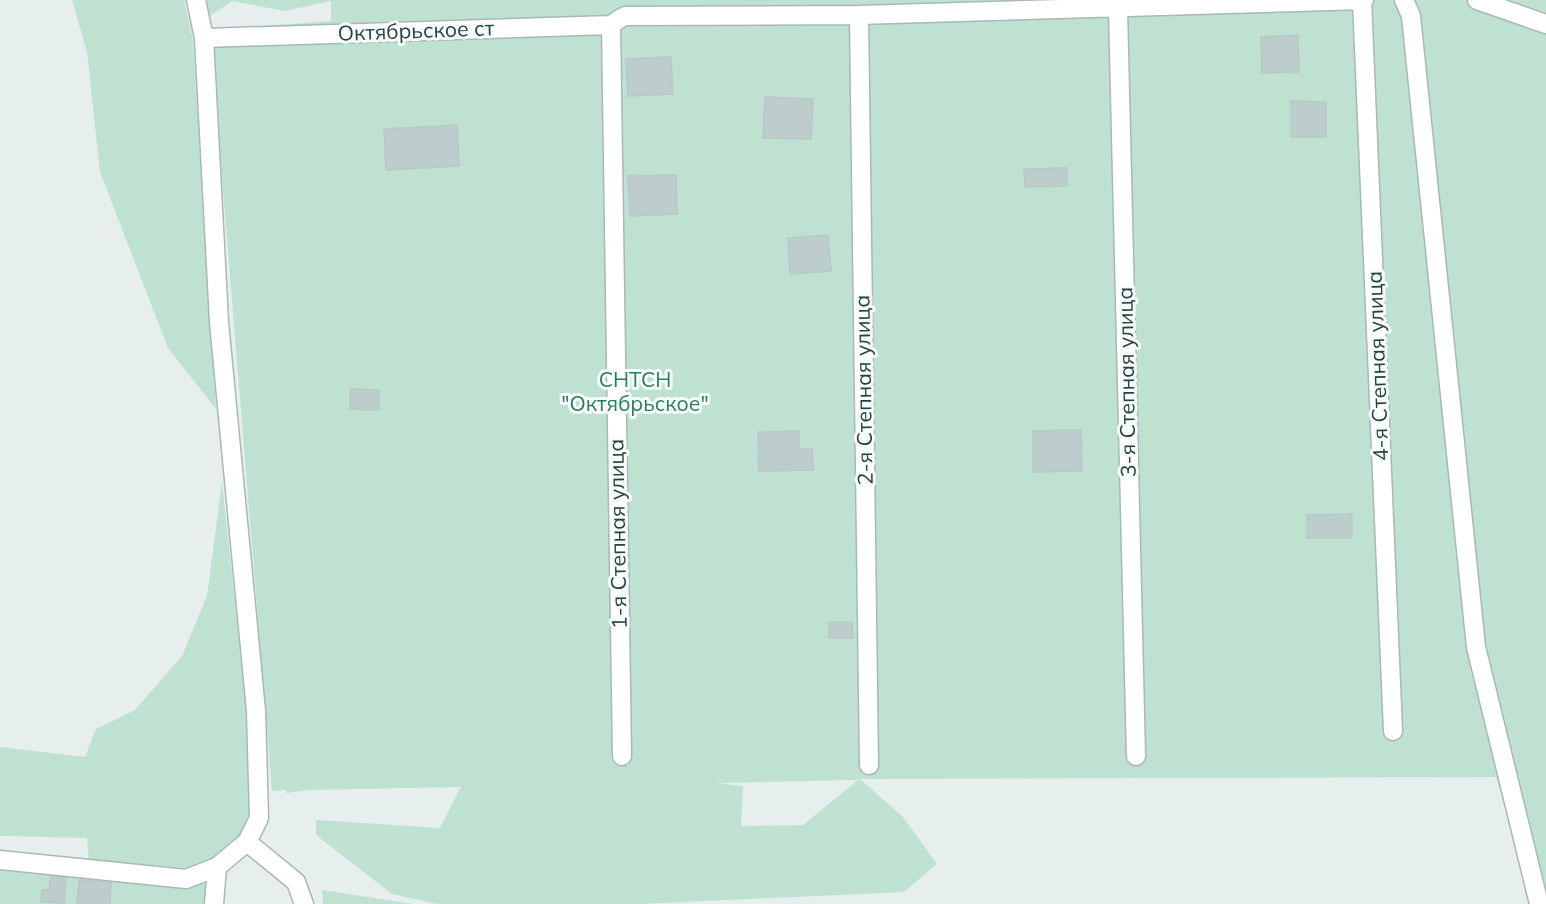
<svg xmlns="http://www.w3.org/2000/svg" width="1546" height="904" font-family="Mulish,sans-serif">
<rect width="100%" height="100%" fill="#e6efee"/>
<!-- green -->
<path fill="#bee1d1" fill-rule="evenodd" d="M 72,0 L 184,0 L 193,41 L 216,409 L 168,348 L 100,172 L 87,52 Z
M 203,0 L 1546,0 L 1546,904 L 1535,904 L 1496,777 L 860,779 L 903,817 L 937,864 L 904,892 L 640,904 L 437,904 L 392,894 L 316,835 L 316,820 L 440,828 L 461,787 L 309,790 L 286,793 L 286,790 L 272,791 L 210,30 L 331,21 L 331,1 L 285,11 L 232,1 L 207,18 ZM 858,780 L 803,825 L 741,826 L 743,786 L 716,783 Z
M 222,482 L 247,714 L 249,817 L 240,836 L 216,858 L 186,868 L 89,860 L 87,838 L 0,836 L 0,747 L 85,757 L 96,729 L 135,710 L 182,656 L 207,596 Z
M 0,866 L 205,884 L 205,904 L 0,904 Z
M 322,890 L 413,904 L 323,904 Z"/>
<!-- building -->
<path fill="#bdcdcb" stroke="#b7c9c7" stroke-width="1.5" d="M 1298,35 L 1299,72 L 1262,73 L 1261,37 Z
M 671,57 L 673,94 L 628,96 L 626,59 Z
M 765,97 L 813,99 L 811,139 L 763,138 Z
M 1291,101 L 1326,102 L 1326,137 L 1291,137 Z
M 457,125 L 459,166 L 386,170 L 384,129 Z
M 1067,168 L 1067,186 L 1025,187 L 1024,169 Z
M 676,175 L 677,214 L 630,216 L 628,176 Z
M 828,235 L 831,271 L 790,274 L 788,238 Z
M 350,389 L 379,390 L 379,410 L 350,409 Z
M 1081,430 L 1082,471 L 1033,472 L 1033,431 Z
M 799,431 L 799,449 L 812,449 L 813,470 L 759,471 L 758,432 Z
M 1352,514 L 1352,538 L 1307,538 L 1307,515 Z
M 829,622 L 852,622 L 853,638 L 829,638 Z
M 51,876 L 66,877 L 64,903 L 41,902 L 42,890 L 49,889 Z
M 79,880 L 111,882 L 110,904 L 77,904 Z"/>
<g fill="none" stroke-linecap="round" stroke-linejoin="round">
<defs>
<path id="minor" d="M 1362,0 L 1393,731
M 1404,0 L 1411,16 L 1476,647 L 1539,904
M 1477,0 L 1546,24
M 1118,9 L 1136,756
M 859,15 L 869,765
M 625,16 L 859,15 L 1364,0
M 611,25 L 622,756
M 204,38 L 611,25 L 621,18
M 247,842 L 296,882 L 304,904
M 0,860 L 186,879 L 217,867 L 247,842 L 259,818 L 256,711 L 219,322 L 204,38 L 196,0
M 214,904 L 217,867"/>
</defs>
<!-- minor casing -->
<use href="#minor" stroke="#a8b8b7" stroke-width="21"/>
<!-- minor -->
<use href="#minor" stroke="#fff" stroke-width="18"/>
</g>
<g text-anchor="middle" stroke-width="6" stroke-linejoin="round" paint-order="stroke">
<!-- street labels -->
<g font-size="21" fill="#234242" stroke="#f7fbfa">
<text transform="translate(416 31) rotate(-2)" y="7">Октябрьское ст</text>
<text transform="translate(1378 366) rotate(-92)" y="7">4-я Степная улица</text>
<text transform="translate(1127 382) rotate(-91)" y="7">3-я Степная улица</text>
<text transform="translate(864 390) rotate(-91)" y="7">2-я Степная улица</text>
<text transform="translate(618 534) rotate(-91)" y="7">1-я Степная улица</text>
</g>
<!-- park labels -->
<g font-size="21" fill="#2b7c61" stroke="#f7fbfa">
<text x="635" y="387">СНТСН<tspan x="635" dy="24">"Октябрьское"</tspan></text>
</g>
</g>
</svg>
